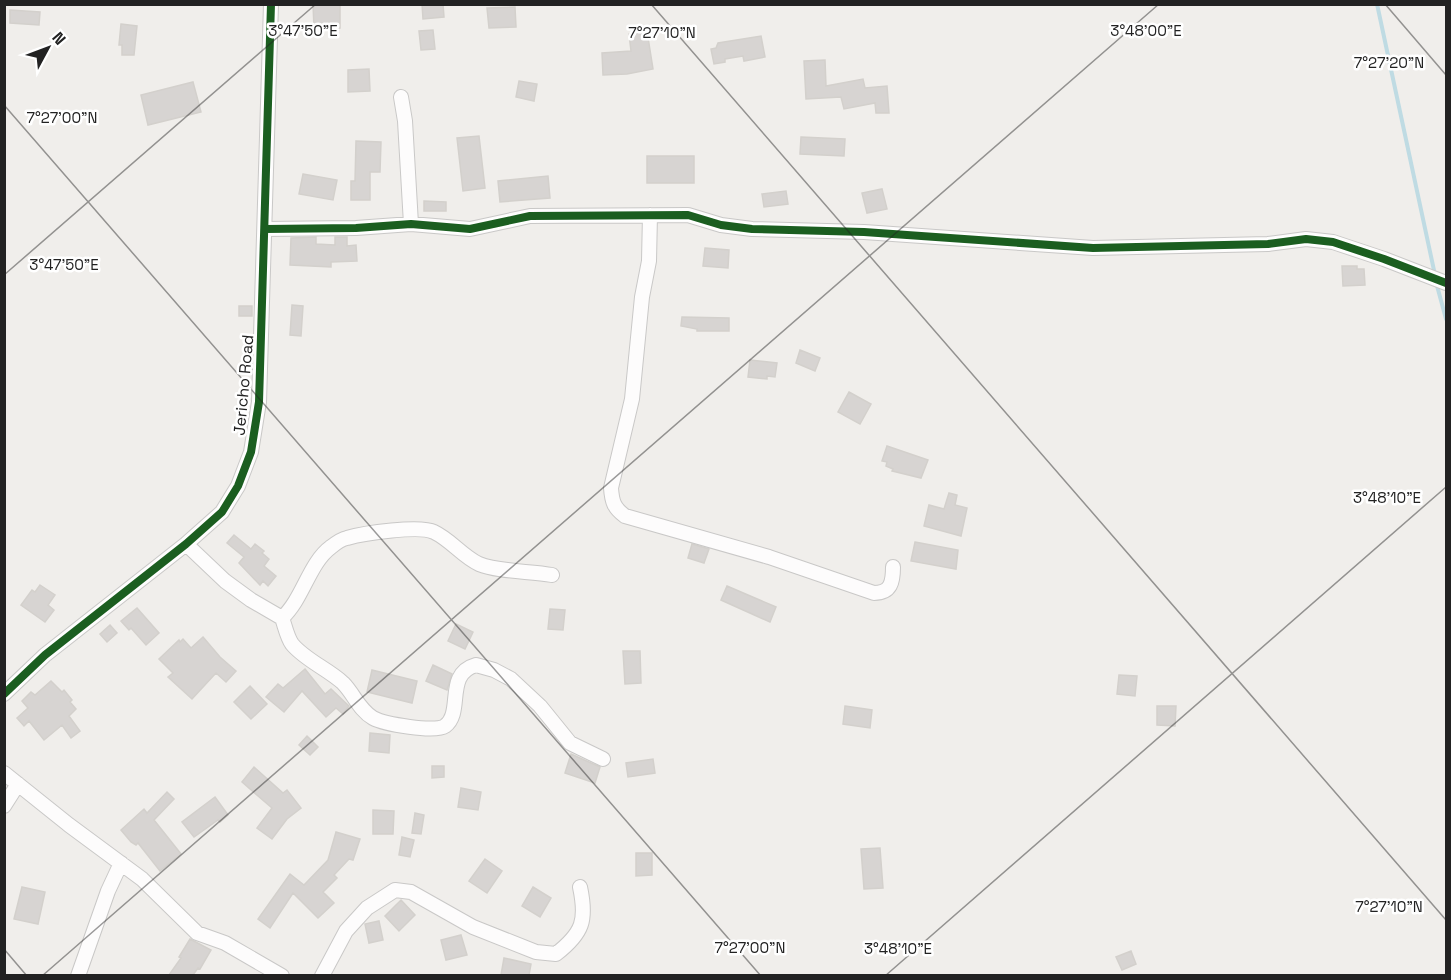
<svg xmlns="http://www.w3.org/2000/svg" width="1451" height="980" font-family="'Space Grotesk',sans-serif">
<rect width="100%" height="100%" fill="#f0eeeb"/>
<g fill="none" stroke-linecap="round" stroke-linejoin="round">
<!-- stream -->
<path stroke="#bfdbe3" stroke-width="4" d="M 1377,4 L 1435,275
M 1436,282 L 1446,319"/>
</g>
<!-- building -->
<path fill="#d7d4d2" stroke="#d3d0cc" stroke-width="1.5" d="M 313,4 L 340,4 L 340,28 L 314,28 Z
M 422,4 L 443,4 L 444,17 L 423,19 Z
M 515,7 L 516,27 L 489,28 L 487,8 Z
M 10,10 L 40,12 L 39,25 L 10,23 Z
M 121,24 L 137,26 L 134,55 L 122,55 L 122,45 L 119,45 Z
M 433,30 L 435,49 L 421,50 L 419,31 Z
M 647,31 L 653,69 L 627,74 L 603,75 L 602,53 L 631,51 L 629,34 Z
M 761,36 L 765,57 L 744,61 L 743,56 L 725,59 L 725,62 L 714,64 L 711,49 L 716,48 L 718,43 Z
M 825,60 L 826,86 L 863,79 L 865,88 L 887,86 L 889,113 L 876,113 L 875,103 L 844,109 L 841,97 L 806,99 L 804,61 Z
M 369,69 L 370,91 L 348,92 L 348,70 Z
M 519,81 L 537,84 L 534,101 L 516,97 Z
M 193,82 L 201,112 L 148,125 L 141,95 Z
M 479,136 L 485,188 L 463,191 L 457,138 Z
M 801,137 L 845,139 L 844,156 L 800,154 Z
M 356,141 L 381,142 L 380,172 L 370,172 L 370,200 L 351,200 L 351,181 L 355,181 Z
M 647,156 L 694,156 L 694,183 L 647,183 Z
M 303,174 L 337,180 L 333,200 L 299,194 Z
M 548,176 L 550,198 L 500,202 L 498,181 Z
M 882,189 L 887,209 L 867,213 L 862,193 Z
M 786,191 L 788,204 L 764,207 L 762,194 Z
M 424,201 L 446,202 L 446,211 L 424,211 Z
M 316,237 L 316,244 L 335,245 L 335,237 L 347,237 L 347,246 L 356,245 L 357,261 L 331,262 L 331,267 L 290,265 L 291,238 Z
M 705,248 L 729,250 L 728,268 L 703,266 Z
M 1342,266 L 1357,266 L 1357,269 L 1364,269 L 1365,285 L 1343,286 Z
M 292,305 L 303,306 L 301,336 L 290,335 Z
M 239,306 L 252,306 L 252,316 L 239,316 Z
M 682,317 L 729,318 L 729,331 L 697,331 L 697,329 L 681,326 Z
M 800,350 L 820,358 L 815,371 L 796,363 Z
M 750,360 L 777,363 L 775,377 L 767,376 L 767,379 L 748,377 Z
M 849,392 L 871,404 L 860,424 L 838,412 Z
M 887,446 L 928,460 L 921,478 L 892,471 L 893,469 L 886,466 L 887,462 L 882,461 Z
M 949,493 L 957,495 L 955,505 L 967,508 L 961,536 L 924,526 L 929,505 L 944,509 Z
M 234,535 L 251,549 L 255,544 L 264,551 L 262,553 L 269,559 L 264,566 L 276,576 L 268,586 L 263,581 L 260,585 L 239,563 L 244,557 L 227,543 Z
M 915,542 L 958,550 L 956,569 L 911,561 Z
M 692,544 L 709,549 L 704,563 L 688,558 Z
M 40,585 L 55,595 L 48,605 L 54,610 L 45,622 L 21,605 L 32,590 L 35,592 Z
M 727,586 L 776,607 L 770,622 L 721,600 Z
M 137,608 L 159,633 L 146,645 L 131,628 L 129,630 L 121,621 Z
M 550,609 L 565,610 L 563,630 L 548,629 Z
M 456,624 L 473,632 L 465,649 L 448,641 Z
M 110,625 L 117,633 L 107,642 L 100,634 Z
M 203,637 L 220,657 L 236,671 L 226,682 L 216,673 L 192,699 L 168,677 L 173,673 L 159,659 L 179,640 L 180,642 L 183,639 L 191,648 Z
M 623,651 L 640,651 L 641,683 L 625,684 Z
M 433,665 L 452,674 L 447,690 L 426,681 Z
M 305,669 L 325,694 L 331,689 L 349,706 L 343,714 L 336,708 L 326,717 L 302,691 L 284,712 L 266,697 L 278,684 L 283,688 Z
M 372,670 L 417,681 L 412,703 L 367,692 Z
M 1119,675 L 1137,676 L 1135,696 L 1117,694 Z
M 51,681 L 62,692 L 64,690 L 72,700 L 70,702 L 76,709 L 69,716 L 80,731 L 71,738 L 62,725 L 44,740 L 29,721 L 24,726 L 17,718 L 28,708 L 22,701 L 31,692 L 35,695 Z
M 250,686 L 267,704 L 251,719 L 234,702 Z
M 845,706 L 872,710 L 870,728 L 843,724 Z
M 1157,706 L 1176,706 L 1175,726 L 1157,725 Z
M 370,733 L 390,735 L 389,753 L 369,751 Z
M 307,736 L 318,747 L 310,755 L 299,745 Z
M 571,754 L 600,767 L 595,783 L 565,773 Z
M 653,759 L 655,773 L 628,777 L 626,763 Z
M 432,766 L 444,766 L 444,777 L 432,778 Z
M 254,767 L 283,793 L 287,790 L 301,808 L 287,819 L 272,839 L 257,828 L 272,808 L 242,782 Z
M 461,788 L 481,792 L 478,810 L 458,807 Z
M 167,792 L 174,799 L 154,820 L 181,854 L 160,871 L 138,843 L 136,845 L 131,842 L 121,830 L 144,809 L 147,813 Z
M 215,797 L 228,815 L 220,822 L 218,820 L 194,837 L 182,822 Z
M 373,810 L 394,811 L 393,834 L 373,834 Z
M 415,813 L 424,815 L 421,834 L 412,833 Z
M 336,832 L 360,839 L 353,860 L 349,859 L 334,875 L 337,878 L 323,892 L 334,903 L 318,918 L 293,893 L 270,928 L 258,919 L 290,874 L 304,885 L 328,860 Z
M 402,837 L 414,840 L 410,857 L 399,855 Z
M 880,848 L 883,888 L 864,889 L 861,849 Z
M 636,853 L 652,853 L 652,875 L 636,876 Z
M 485,859 L 502,871 L 487,893 L 469,881 Z
M 22,887 L 45,892 L 38,924 L 14,919 Z
M 533,887 L 551,898 L 540,917 L 522,906 Z
M 401,900 L 415,915 L 399,931 L 385,916 Z
M 379,921 L 383,940 L 369,943 L 365,924 Z
M 461,935 L 467,955 L 446,960 L 441,940 Z
M 190,939 L 211,950 L 200,969 L 198,968 L 193,975 L 169,975 L 181,958 L 179,957 Z
M 1131,951 L 1136,964 L 1122,970 L 1116,957 Z
M 504,958 L 531,964 L 529,975 L 501,975 Z"/>
<g fill="none" stroke-linecap="round" stroke-linejoin="round">
<defs>
<path id="minor" d="M 401,97 L 405,121 L 411,224
M 650,215 L 649,261 L 642,297 L 632,399 L 611,488 C 612,502 614,508 625,516 L 769,557 L 874,593 C 891,593 893,582 893,567
M 265,229 L 356,228 L 411,224 L 470,229 L 530,216 L 688,215 L 721,225 L 752,229 L 864,232 L 1093,248 L 1268,244 L 1306,239 L 1333,242 L 1384,259 L 1446,283
M 186,544 L 225,581 L 251,600 L 282,618 C 303,599 309,563 331,547 C 336,543 342,539 347,538 C 364,533 420,525 434,532 C 451,540 462,556 479,564 C 499,572 530,571 552,575
M 282,618 C 285,626 287,637 292,644 C 305,660 328,669 343,683 C 354,694 359,710 373,718 C 384,724 435,733 445,726 C 464,712 444,674 476,665 L 494,670 L 511,679 L 540,706 L 570,743 L 603,759
M 4,694 L 45,655 L 186,544 L 222,512 L 238,486 L 251,452 L 259,402 L 271,4
M 4,773 L 69,825 L 142,879 L 197,933 L 225,943 L 282,976
M 4,806 L 18,784
M 78,976 L 108,891 L 121,863
M 322,976 L 346,931 L 367,908 L 395,890 L 411,892 L 473,927 L 536,952 L 556,954 C 583,933 587,920 580,887"/>
</defs>
<!-- minor casing -->
<use href="#minor" stroke="#c9c8c7" stroke-width="16"/>
<!-- minor -->
<use href="#minor" stroke="#fdfcfc" stroke-width="14"/>
<defs>
<path id="cycleway" d="M 265,229 L 356,228 L 411,224 L 470,229 L 530,216 L 688,215 L 721,225 L 752,229 L 864,232 L 1093,248 L 1268,244 L 1306,239 L 1333,242 L 1384,259 L 1446,283
M 4,694 L 45,655 L 186,544 L 222,512 L 238,486 L 251,452 L 259,402 L 271,4"/>
</defs>
<!-- cycleway casing -->
<use href="#cycleway" stroke="#fff" stroke-width="11"/>
<!-- cycleway -->
<use href="#cycleway" stroke="#1b5e20" stroke-width="8"/>
</g>
<!-- ticks -->
<path fill="none" stroke="#222" stroke-width="1.5" stroke-opacity="0.45" d="M 651,4 L 1446,920M 1385,4 L 1446,75M 4,105 L 761,976M 4,275 L 316,4M 4,949 L 27,976M 42,976 L 1159,4M 885,976 L 1446,487"/>
<g text-anchor="middle" stroke-width="5" stroke-linejoin="round" paint-order="stroke">
<!-- street labels -->
<g font-size="16" fill="#222" stroke="#fff">
<text transform="translate(243 385) rotate(-85)" y="6">Jericho Road</text>
</g>
</g>
<g font-size="15" text-anchor="middle" fill="#222" stroke="#fff" stroke-width="5" stroke-linejoin="round" paint-order="stroke">
<text x="303" y="36">3°47'50"E</text>
<text x="1146" y="36">3°48'00"E</text>
<text x="662" y="38">7°27'10"N</text>
<text x="1389" y="68">7°27'20"N</text>
<text x="62" y="123">7°27'00"N</text>
<text x="64" y="270">3°47'50"E</text>
<text x="1387" y="503">3°48'10"E</text>
<text x="1389" y="912">7°27'10"N</text>
<text x="750" y="953">7°27'00"N</text>
<text x="898" y="954">3°48'10"E</text>
</g>
<!-- border -->
<rect width="1451" height="980" fill="none" stroke="#222222" stroke-width="12"/>
<!-- north arrow -->
<g transform="translate(48 48) rotate(49)" stroke="#ffffff" stroke-width="4.5" paint-order="stroke">
<path d="M0-4.5L10 22L0 15L-10 22Z" fill="#222222"/>
<text y="-9" font-size="16" font-weight="bold" text-anchor="middle" fill="#222222">N</text>
</g>
</svg>
